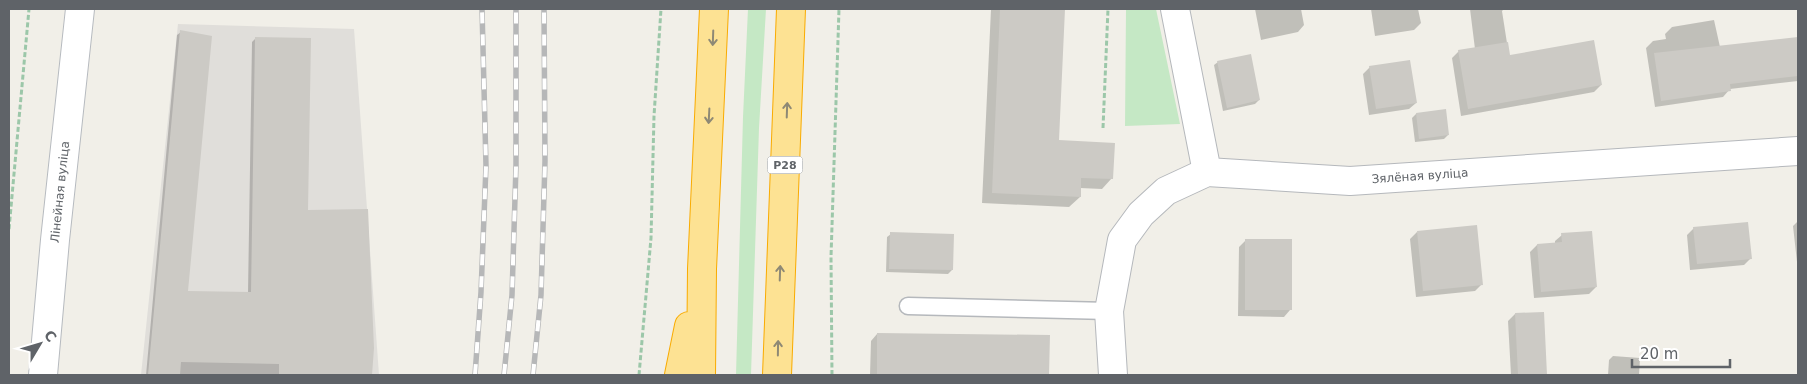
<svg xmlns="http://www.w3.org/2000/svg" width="1807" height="384" font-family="'DejaVu Sans',sans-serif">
<rect width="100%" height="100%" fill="#f1efe8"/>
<!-- industrial -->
<path fill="#e0deda" d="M 178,24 L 354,29 L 379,375 L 141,375 Z"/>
<!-- green -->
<path fill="#c5e8c5" d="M 748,9 L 766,9 L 759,128 L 751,375 L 736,375 L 743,117 Z
M 1126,9 L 1156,9 L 1180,124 L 1125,126 Z"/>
<!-- shadow -->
<path fill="#0003" d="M 991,9 L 1064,9 L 1058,141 L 1112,178 L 1102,189 L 1080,188 L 1080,197 L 1069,207 L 982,203 Z
M 1255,9 L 1301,9 L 1304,25 L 1298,32 L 1261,40 Z
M 1371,9 L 1418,9 L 1421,23 L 1414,30 L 1375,36 Z
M 1470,9 L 1504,9 L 1502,11 L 1509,56 L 1601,85 L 1594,92 L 1461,116 L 1452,58 L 1459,51 L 1475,49 Z
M 1714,20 L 1720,47 L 1798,39 L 1798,81 L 1730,89 L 1723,97 L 1655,107 L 1646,48 L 1653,41 L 1666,39 L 1665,34 L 1672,27 Z
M 181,32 L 187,292 L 248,293 L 252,42 L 256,38 L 307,212 L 372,348 L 371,375 L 146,375 L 177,35 Z
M 1218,62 L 1259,100 L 1255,104 L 1223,111 L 1214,65 Z
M 1370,67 L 1416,103 L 1409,109 L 1369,115 L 1363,74 Z
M 1445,111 L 1448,135 L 1444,139 L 1415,142 L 1412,118 L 1416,114 Z
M 1798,221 L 1798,271 L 1793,226 Z
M 1694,228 L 1751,258 L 1744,265 L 1690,270 L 1687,235 Z
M 1417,232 L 1482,284 L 1475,291 L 1416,297 L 1410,239 Z
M 891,234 L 952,270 L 948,274 L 886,272 L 887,237 Z
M 1562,235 L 1596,287 L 1589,294 L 1534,298 L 1530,252 L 1537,245 L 1555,244 L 1555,241 Z
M 1246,240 L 1290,310 L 1284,317 L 1238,316 L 1239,247 Z
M 1543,313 L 1546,375 L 1511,375 L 1508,321 L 1515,314 Z
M 877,334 L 1049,336 L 1048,375 L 870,375 L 871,341 Z
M 1613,356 L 1640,358 L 1639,375 L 1608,375 L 1609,360 Z"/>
<!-- building -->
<path fill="#cccac5" d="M 1000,9 L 1065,9 L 1059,140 L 1115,143 L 1113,179 L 1081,178 L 1081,197 L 992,193 Z
M 180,30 L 212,36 L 188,291 L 251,292 L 255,37 L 311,38 L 308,210 L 368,209 L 374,348 L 372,375 L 279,375 L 279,364 L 181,362 L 180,375 L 148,375 Z
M 1798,37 L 1798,76 L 1730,84 L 1731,91 L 1661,101 L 1654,53 Z
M 1594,40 L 1602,85 L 1468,109 L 1458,50 L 1508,42 L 1510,55 Z
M 1251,54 L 1260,100 L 1227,108 L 1217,61 Z
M 1410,60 L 1417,103 L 1376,109 L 1369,66 Z
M 1446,109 L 1449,135 L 1419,139 L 1416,113 Z
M 1748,222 L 1752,259 L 1697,264 L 1693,227 Z
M 1477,225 L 1483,285 L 1423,291 L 1417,231 Z
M 1592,231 L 1597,287 L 1541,292 L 1537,244 L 1562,242 L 1561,233 Z
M 890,232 L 954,234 L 953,270 L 889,269 Z
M 1245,239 L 1292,239 L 1292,310 L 1245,310 Z
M 1544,312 L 1547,375 L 1518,375 L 1515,313 Z
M 877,333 L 1050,335 L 1049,375 L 877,375 Z"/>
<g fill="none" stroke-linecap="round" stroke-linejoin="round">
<defs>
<path id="lane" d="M 908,306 L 1109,311"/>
<path id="street" d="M 1175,9 L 1207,172 L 1350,181 L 1798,151
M 1113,375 L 1109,311 L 1122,240 L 1141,214 L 1166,191 L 1207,172"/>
<path id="secondary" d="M 43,375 L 55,240 L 80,9"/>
<path id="highway" d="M 679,375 L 689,326
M 701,375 L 702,269 L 714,9
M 777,375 L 791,9"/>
</defs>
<!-- lane casing -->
<use href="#lane" stroke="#b5b8bc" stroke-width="19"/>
<!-- street casing -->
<use href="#street" stroke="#b5b8bc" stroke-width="30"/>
<!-- secondary casing -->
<use href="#secondary" stroke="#b6babf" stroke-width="30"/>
<!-- highway casing -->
<use href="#highway" stroke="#f9ab00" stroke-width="30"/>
<!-- path -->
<path stroke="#9cc7a9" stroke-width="3" stroke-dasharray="5 2.5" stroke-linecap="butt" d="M 1103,128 L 1108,9
M 9,229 L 29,9
M 639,375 L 651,238 L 654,116 L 661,9
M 832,375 L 831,257 L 839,9"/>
<!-- lane -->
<use href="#lane" stroke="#fff" stroke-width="16"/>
<!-- street -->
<use href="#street" stroke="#fff" stroke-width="28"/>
<!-- secondary -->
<use href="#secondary" stroke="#fff" stroke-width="28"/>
<!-- highway -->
<use href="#highway" stroke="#fde293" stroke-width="28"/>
<defs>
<path id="rail" d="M 475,375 L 481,292 L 486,166 L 482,9
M 504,375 L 512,295 L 516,166 L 516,9
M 533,375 L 541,295 L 545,161 L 544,9"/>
</defs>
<!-- rail casing -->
<use href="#rail" stroke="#b6b7b8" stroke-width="5.5"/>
<!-- rail -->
<use href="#rail" stroke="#fff" stroke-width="4" stroke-dasharray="11" stroke-linecap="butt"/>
</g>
<!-- one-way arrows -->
<defs><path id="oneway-shaft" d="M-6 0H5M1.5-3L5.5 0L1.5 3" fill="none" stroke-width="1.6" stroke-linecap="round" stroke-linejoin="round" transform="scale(1.25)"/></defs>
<g stroke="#8e8975">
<use href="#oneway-shaft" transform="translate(713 38) rotate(92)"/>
<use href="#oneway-shaft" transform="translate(787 110) rotate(-88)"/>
<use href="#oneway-shaft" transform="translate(709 116) rotate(93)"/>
<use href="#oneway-shaft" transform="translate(780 273) rotate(-88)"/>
<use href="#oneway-shaft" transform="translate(778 348) rotate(-89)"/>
</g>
<g text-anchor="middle" stroke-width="4" stroke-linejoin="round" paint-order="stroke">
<!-- shield labels -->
<rect fill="#fff" stroke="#8f9295" stroke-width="1" x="767.5" y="156.5" width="35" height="17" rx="4"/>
<g font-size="11" font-weight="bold" fill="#5f6368">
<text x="785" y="169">Р28</text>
</g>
<!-- street labels -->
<g font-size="12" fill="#5f6368" stroke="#fff">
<text transform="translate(1420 176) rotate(-4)" y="4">Зялёная вуліца</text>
<text transform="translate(60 192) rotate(-84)" y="4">Лінейная вуліца</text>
</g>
</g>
<!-- border -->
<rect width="1807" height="384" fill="none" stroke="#5f6368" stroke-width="20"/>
<!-- north arrow -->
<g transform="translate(40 344) rotate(52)" stroke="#ffffff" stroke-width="4" paint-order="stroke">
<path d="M0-4L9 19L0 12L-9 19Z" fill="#5f6368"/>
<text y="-8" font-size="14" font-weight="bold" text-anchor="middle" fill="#5f6368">С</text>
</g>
<!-- scale -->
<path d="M1632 359v8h98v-8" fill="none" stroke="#5f6368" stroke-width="2.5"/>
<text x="1640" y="359" font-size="15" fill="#5f6368" stroke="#ffffff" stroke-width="4" paint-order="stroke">20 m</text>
</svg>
